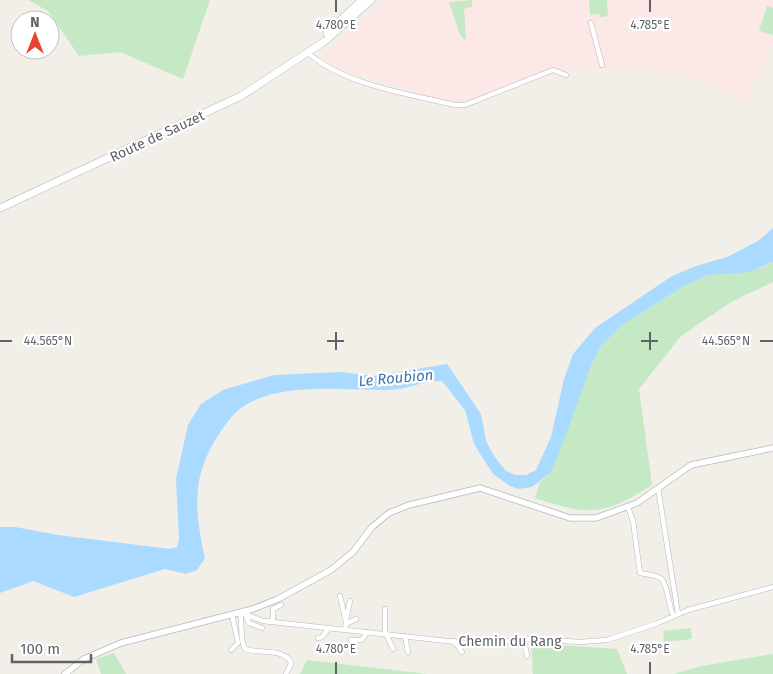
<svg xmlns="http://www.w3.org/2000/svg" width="773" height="674" font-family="'Fira Sans',sans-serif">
<rect width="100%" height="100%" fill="#f1efe8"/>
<!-- medical -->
<path fill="#fce8e6" d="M 385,0 L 773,0 L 773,47 L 745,102 L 685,74 L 633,70 L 555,70 L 461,106 L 341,69 L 322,54 Z"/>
<!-- green -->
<path fill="#c5e8c5" d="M 28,0 L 210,0 L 183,79 L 120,52 L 79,56 L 48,11 Z
M 472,0 L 472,7 L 464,9 L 466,39 L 464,39 L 460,35 L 449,2 Z
M 589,0 L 607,0 L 608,16 L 600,17 L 599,14 L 590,15 Z
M 767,6 L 773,8 L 773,35 L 759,31 Z
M 773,262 L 773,282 L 731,302 L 681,336 L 639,389 L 652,485 C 603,516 589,516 535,498 L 540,482 L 550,473 L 591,366 L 601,346 L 622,325 L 684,286 L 708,275 L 761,268 Z
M 691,628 L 692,639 L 664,642 L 663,631 Z
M 531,643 L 617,649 L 627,674 L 533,674 Z
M 114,653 L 126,674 L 101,674 L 96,659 Z
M 773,654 L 773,674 L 673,674 L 702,666 Z
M 307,660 L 427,674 L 300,674 Z"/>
<!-- water -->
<path fill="#aadaff" d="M 773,228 L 773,262 L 749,272 L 708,275 L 684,286 L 622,325 L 601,346 L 591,366 L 556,461 L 550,473 L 532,487 L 518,489 L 510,486 L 493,474 L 474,444 L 465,410 L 442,381 C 424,380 407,390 386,390 C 346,390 288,383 251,402 C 238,408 229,419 221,431 C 191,475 194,508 205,558 L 197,570 L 186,574 L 165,569 L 74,597 L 33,581 L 0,593 L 0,527 L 15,527 L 58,535 L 170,549 L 177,547 L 179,538 L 176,479 L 188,425 L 201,404 L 223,390 L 274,375 L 340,372 L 374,376 L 447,364 L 481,414 L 486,441 L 494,456 L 505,470 L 515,475 L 526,475 L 536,470 L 551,437 L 564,379 L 573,354 L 595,328 L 672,276 L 696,266 L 727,257 L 758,241 Z"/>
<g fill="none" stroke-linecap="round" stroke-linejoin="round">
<defs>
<path id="minor" d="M 591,23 L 602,65
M 307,52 C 344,85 409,94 455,105 L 465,105 L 553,70 L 566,75
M 658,488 L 678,614
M 628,507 L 633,521 L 640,573 C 646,574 655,575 660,578 C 668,582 668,607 674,616
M 340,596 L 346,622 L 345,630
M 244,611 L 245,614 L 263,621 L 475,644 L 530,639 L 580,642 L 607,640 L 658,623 L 688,610 L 773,587
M 240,612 C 243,625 239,637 245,649 C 260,654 288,648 291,664 L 286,674
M 245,614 L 249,623 L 262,628
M 346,620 L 350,601
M 270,622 L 273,618 L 273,609 L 281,605
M 346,624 L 356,619
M 385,634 L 385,609
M 386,634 L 393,649
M 405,636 L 408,652
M 318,638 L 322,637 L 329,628
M 351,640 L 362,640 L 367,632
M 524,640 L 527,656
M 454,641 L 462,652
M 231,650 L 238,643 L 232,614"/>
<path id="tertiary" d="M 65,674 L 84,659 L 121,643 L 253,609 L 278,599 L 331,570 L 353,552 L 372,527 L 389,513 L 409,505 L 480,488 L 570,518 L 596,518 L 637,503 L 691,465 L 773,448"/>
<path id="secondary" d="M 327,33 L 362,0
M 0,208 L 241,96 L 325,41 L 371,0"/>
</defs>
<!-- minor casing -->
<use href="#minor" stroke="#b5b8bc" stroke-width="5.5"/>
<!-- tertiary casing -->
<use href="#tertiary" stroke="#b5b8bc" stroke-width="7"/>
<!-- secondary casing -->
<use href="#secondary" stroke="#b6babf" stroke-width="8"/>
<!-- minor -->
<use href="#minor" stroke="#fff" stroke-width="4.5"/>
<!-- tertiary -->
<use href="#tertiary" stroke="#fff" stroke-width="5.5"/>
<!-- secondary -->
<use href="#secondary" stroke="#fff" stroke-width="7"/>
</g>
<!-- ticks -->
<path fill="none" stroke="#5f6368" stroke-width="2" d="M 336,0 L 336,12M 650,0 L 650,12M 336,332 L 336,350M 650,332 L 650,350M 0,341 L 12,341M 327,341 L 344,341M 641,341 L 658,341M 760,341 L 773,341M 336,662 L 336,674M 650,662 L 650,674"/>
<g text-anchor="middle" stroke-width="4.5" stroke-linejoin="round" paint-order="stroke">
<!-- street labels -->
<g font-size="14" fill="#5f6368" stroke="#fff">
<text transform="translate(157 136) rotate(-25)" y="5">Route de Sauzet</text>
<text x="510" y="646">Chemin du Rang</text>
</g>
<!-- water labels -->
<g font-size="15" font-style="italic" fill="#4174aa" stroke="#fff">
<text transform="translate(396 378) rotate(-5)" y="5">Le Roubion</text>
</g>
</g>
<g font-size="12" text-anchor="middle" fill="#5f6368" stroke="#fff" stroke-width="4.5" stroke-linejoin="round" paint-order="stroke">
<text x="336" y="29">4.780°E</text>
<text x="650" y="29">4.785°E</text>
<text x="48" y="345">44.565°N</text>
<text x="726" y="345">44.565°N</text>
<text x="336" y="653">4.780°E</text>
<text x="650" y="653">4.785°E</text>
</g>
<!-- north arrow -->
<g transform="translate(35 35)"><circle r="24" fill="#ffffff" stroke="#bfc1c3"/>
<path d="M0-4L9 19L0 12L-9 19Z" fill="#ea4335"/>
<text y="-8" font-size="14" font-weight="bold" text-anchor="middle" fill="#5f6368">N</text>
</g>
<!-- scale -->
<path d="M12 654v8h79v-8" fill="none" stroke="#5f6368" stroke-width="2.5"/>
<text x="20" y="654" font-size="15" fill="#5f6368" stroke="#ffffff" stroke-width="4" paint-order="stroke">100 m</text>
</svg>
